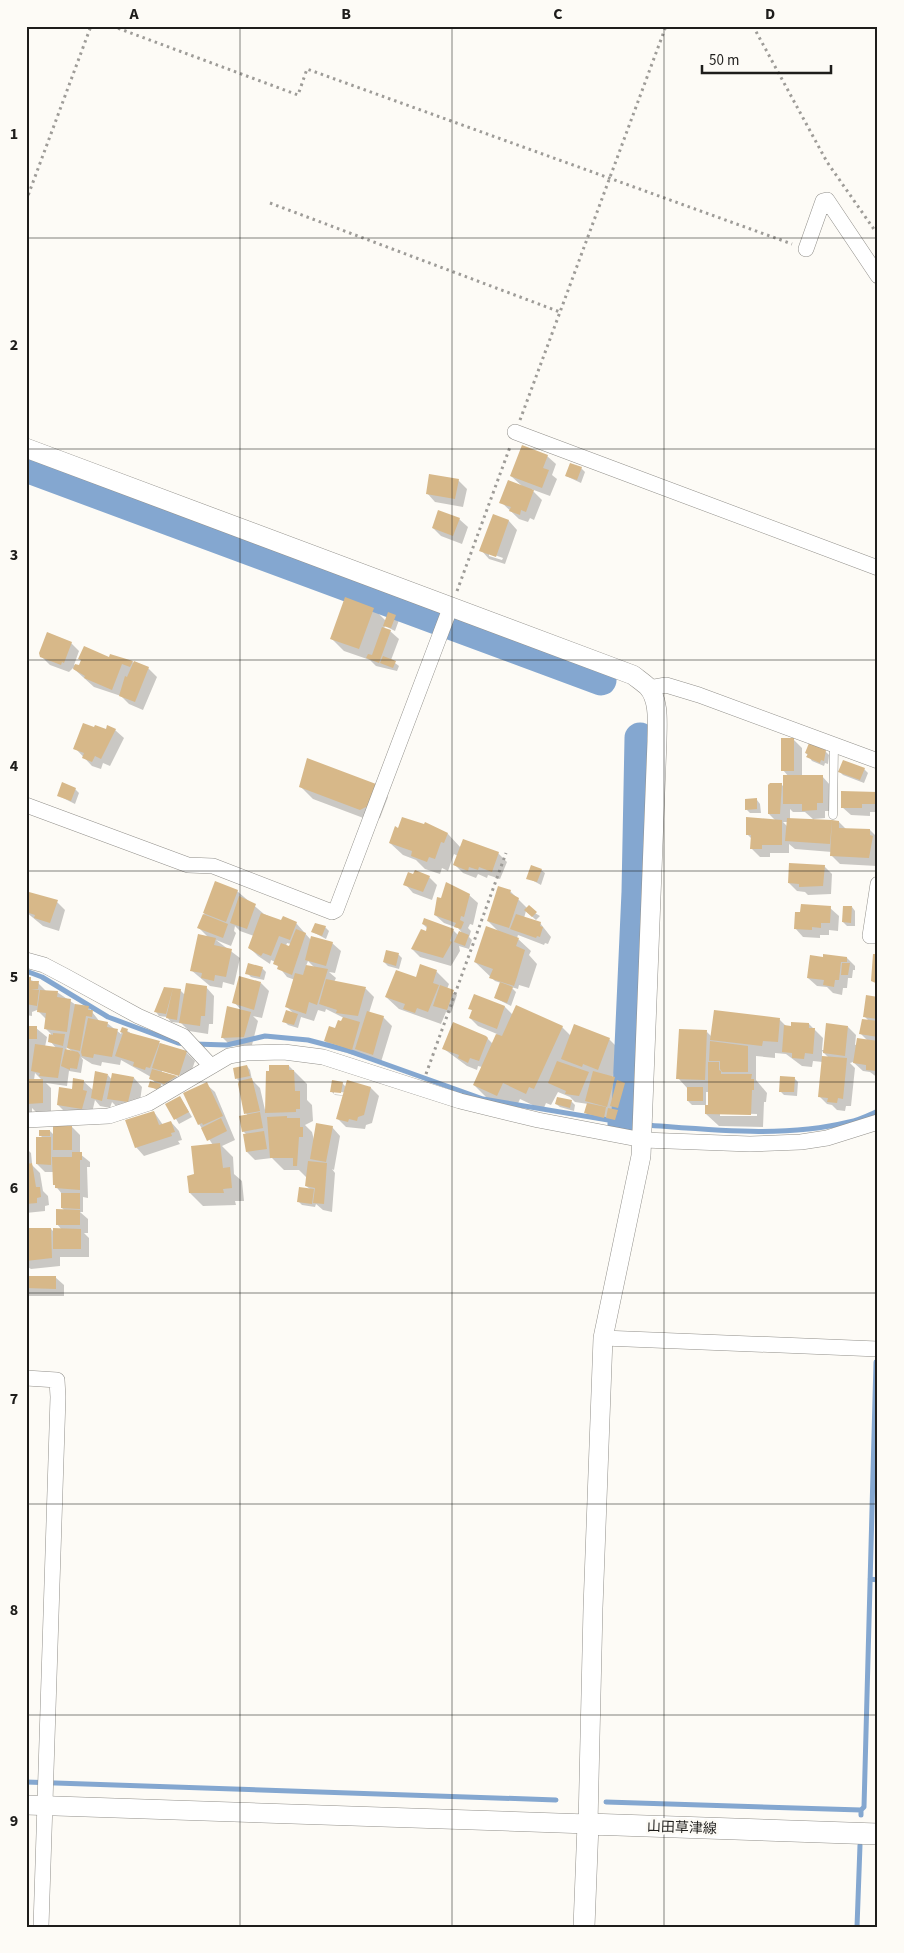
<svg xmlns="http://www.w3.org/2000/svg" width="904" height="1953" font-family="'Source Sans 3','Noto Sans JP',sans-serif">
<rect width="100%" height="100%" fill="#fdfbf6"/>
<!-- shadow -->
<path fill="#0003" fill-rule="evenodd" d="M 547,456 L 556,464 L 552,475 L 557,479 L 550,496 L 531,489 L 542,500 L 534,520 L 530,518 L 528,522 L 519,519 L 501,502 L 523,487 L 511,476 Z
M 581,468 L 585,472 L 581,483 L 566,476 Z
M 458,480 L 467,489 L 463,507 L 435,502 L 427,493 Z
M 493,516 L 509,521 L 517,530 L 505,564 L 489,559 L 481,550 ZM 489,553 L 503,558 L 502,560 L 489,556 Z
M 459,519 L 468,527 L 462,544 L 441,536 L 433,528 Z
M 374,609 L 386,621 L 395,616 L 399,620 L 395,631 L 385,626 L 384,629 L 390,631 L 399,639 L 391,660 L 399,666 L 397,671 L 376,666 L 370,660 L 344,651 L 331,638 Z
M 71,643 L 79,651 L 74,665 L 80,667 L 110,658 L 132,662 L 148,668 L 157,677 L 143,710 L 129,704 L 121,696 L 94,687 L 73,668 L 69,672 L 50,665 L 41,656 Z
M 115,730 L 124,738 L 110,766 L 103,763 L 101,769 L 92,766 L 75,748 L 106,731 Z
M 793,739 L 802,748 L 802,776 L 822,776 L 830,785 L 831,811 L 825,811 L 825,818 L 814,819 L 814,820 L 805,812 L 793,812 L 790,809 L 790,819 L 839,822 L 846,829 L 870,830 L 878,838 L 877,866 L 840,864 L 832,856 L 832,852 L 795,849 L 789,844 L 789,853 L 770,853 L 770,857 L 760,857 L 752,849 L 752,839 L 747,834 L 775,820 L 769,814 L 781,784 L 784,787 L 789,777 L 783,770 ZM 783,822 L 788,822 L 788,827 Z
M 825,751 L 829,755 L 828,764 L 825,763 L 824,766 L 812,761 L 806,753 Z
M 308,760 L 375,785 L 388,797 L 380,818 L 374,822 L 313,799 L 300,786 Z
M 864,769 L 868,773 L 864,783 L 843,775 L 840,772 Z
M 75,789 L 79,793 L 75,804 L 59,796 Z
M 878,793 L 878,812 L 870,812 L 870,816 L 851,815 L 842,807 Z
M 757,800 L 760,804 L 761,813 L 750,813 L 746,809 Z
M 448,834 L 461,848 L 498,853 L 507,862 L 500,879 L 488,875 L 487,878 L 478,874 L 476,878 L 463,873 L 455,865 L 458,856 L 454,854 L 448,871 L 442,868 L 440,874 L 425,869 L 416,860 L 403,855 L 390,843 Z
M 824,866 L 832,874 L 831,894 L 808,895 L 805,892 L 797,891 L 789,883 Z
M 541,870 L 545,873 L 541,885 L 528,878 Z
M 429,877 L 437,885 L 432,900 L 413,893 L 405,884 Z
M 216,883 L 237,891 L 264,914 L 282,922 L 296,923 L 311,940 L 332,943 L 341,951 L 335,973 L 329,972 L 336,978 L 334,982 L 366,989 L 374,997 L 369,1013 L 383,1017 L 392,1026 L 381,1062 L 365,1057 L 361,1054 L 360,1057 L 334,1049 L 325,1041 L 344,1018 L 326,1009 L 325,1012 L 318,1010 L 314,1021 L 301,1017 L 298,1028 L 288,1025 L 284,1021 L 293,1013 L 287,1007 L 295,980 L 287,977 L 275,962 L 271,960 L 270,964 L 258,956 L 250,948 L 254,936 L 240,931 L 235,926 L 234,931 L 236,933 L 231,946 L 216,940 L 240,958 L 234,985 L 223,982 L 222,988 L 210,986 L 191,970 L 208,937 L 199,928 ZM 287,943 L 291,944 L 290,947 L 286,946 ZM 308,961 L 314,967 L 306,966 Z
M 510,891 L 528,909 L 540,916 L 536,920 L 526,911 L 524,918 L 540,923 L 551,937 L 548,944 L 545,943 L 544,945 L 518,935 L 517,938 L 531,951 L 529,955 L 537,964 L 529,988 L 519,985 L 518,989 L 511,987 L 516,992 L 511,1006 L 495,998 L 501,983 L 495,981 L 475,962 L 500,933 L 488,921 Z
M 30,893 L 57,902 L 65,910 L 59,931 L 43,926 L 26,912 Z
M 469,895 L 478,903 L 473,925 L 470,924 L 468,928 L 471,931 L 469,937 L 472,940 L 469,949 L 459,946 L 460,951 L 451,966 L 420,957 L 412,949 L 427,932 L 428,929 L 423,924 L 453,930 L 458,935 L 464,935 L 458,928 L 444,923 L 435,915 Z
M 852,907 L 855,911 L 855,926 L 847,926 L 843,922 Z
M 830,908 L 839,916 L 838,931 L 829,930 L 829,935 L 820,935 L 820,938 L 803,937 L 795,928 Z
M 325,927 L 329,931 L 326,939 L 313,932 Z
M 387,951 L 399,955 L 402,958 L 399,969 L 388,966 L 384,962 Z
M 847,958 L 855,966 L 855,970 L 853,970 L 852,978 L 848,978 L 847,988 L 843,988 L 842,995 L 833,993 L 827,987 L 817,986 L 808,978 Z
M 262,968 L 266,972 L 264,980 L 251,977 L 247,973 Z
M 436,971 L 449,984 L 447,989 L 457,995 L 451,1013 L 446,1012 L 441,1024 L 399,1009 L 386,997 L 417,978 Z
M 26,978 L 38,983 L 46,991 L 57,992 L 76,1005 L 89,1008 L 100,1022 L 107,1023 L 121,1034 L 123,1028 L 132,1034 L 186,1052 L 195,1061 L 187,1084 L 169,1087 L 160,1084 L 164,1089 L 161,1092 L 150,1086 L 155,1083 L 151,1077 L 121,1060 L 120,1065 L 102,1062 L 101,1066 L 92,1064 L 81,1057 L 83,1060 L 81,1073 L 69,1071 L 67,1086 L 46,1083 L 51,1088 L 51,1111 L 36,1112 L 32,1108 L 32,1120 L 26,1120 L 26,1087 L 29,1089 L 29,1084 L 26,1084 L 26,1027 L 36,1028 L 47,1037 L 45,1047 L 57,1049 L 50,1041 L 51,1034 L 45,1028 L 46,1019 L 37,1010 L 32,1012 L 32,1016 L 26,1015 ZM 67,1047 L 69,1049 L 73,1052 L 66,1051 ZM 162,1069 L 186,1077 L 185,1079 L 162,1072 ZM 35,1073 L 42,1080 L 34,1080 Z
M 261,983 L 269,991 L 262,1018 L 253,1016 L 258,1021 L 252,1045 L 231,1046 L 222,1037 L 242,1011 L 234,1002 Z
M 206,987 L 214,996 L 213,1024 L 209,1024 L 208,1034 L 189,1031 L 181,1023 L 171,1022 L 167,1017 L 159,1016 L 156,1012 L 165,988 L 180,990 L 185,995 Z
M 475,996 L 505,1007 L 513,1015 L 562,1027 L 571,1036 L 609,1039 L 622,1052 L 612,1078 L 628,1088 L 622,1111 L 615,1109 L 621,1115 L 619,1123 L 608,1118 L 607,1121 L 590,1117 L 586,1113 L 588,1104 L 575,1102 L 570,1097 L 558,1092 L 551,1105 L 546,1103 L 543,1110 L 520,1099 L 514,1112 L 491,1102 L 474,1085 L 482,1067 L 478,1066 L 477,1070 L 467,1066 L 444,1049 L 486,1037 L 493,1044 L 497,1034 L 478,1026 L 470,1018 L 473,1011 L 470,1008 Z
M 878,998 L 878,1078 L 870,1072 L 863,1071 L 853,1062 L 850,1063 L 855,1068 L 851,1106 L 846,1106 L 845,1111 L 837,1110 L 832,1105 L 827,1104 L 819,1096 L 823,1062 L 813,1061 L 812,1067 L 802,1066 L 786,1054 L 775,1053 L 775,1058 L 756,1056 L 756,1080 L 767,1093 L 766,1102 L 764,1102 L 763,1127 L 719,1126 L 706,1114 L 706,1105 L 692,1105 L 688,1101 L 688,1089 L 678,1078 L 707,1032 L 712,1037 L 715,1012 L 780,1020 L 787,1027 L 809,1024 L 823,1038 L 822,1050 L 824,1050 L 848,1027 L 856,1035 L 855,1045 L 867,1040 L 861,1034 L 869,1021 L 864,1016 ZM 822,1051 L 829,1058 L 822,1057 ZM 706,1092 L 709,1092 L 709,1107 L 706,1106 ZM 720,1113 L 757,1114 L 757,1116 L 720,1116 Z
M 247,1066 L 250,1070 L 252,1080 L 260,1088 L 265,1110 L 289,1066 L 307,1084 L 307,1100 L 312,1105 L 313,1121 L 305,1125 L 312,1132 L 314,1140 L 332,1127 L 340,1136 L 334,1170 L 332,1169 L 335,1173 L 332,1212 L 323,1210 L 316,1204 L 315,1207 L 302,1205 L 298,1201 L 310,1189 L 306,1186 L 307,1178 L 299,1170 L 284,1170 L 272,1158 L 255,1160 L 247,1152 L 247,1135 L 243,1131 L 248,1116 L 246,1113 L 240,1082 L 237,1079 Z
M 108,1075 L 112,1080 L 113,1075 L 134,1078 L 142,1087 L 140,1101 L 117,1107 L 112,1102 L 110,1108 L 100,1106 L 95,1100 L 91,1117 L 66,1113 L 58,1105 L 83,1081 L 93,1090 Z
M 794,1078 L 798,1082 L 797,1096 L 784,1095 L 780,1091 Z
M 342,1083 L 346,1087 L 371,1088 L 379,1096 L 372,1123 L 366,1125 L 365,1129 L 346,1127 L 338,1119 L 344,1096 L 335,1095 L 331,1091 ZM 334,1091 L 348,1093 L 347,1096 L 334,1094 Z
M 206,1084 L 215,1092 L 235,1140 L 222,1146 L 233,1157 L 234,1174 L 242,1181 L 244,1201 L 235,1201 L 236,1205 L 203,1206 L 190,1193 L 195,1175 L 213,1145 L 199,1124 Z
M 180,1097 L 192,1117 L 179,1124 L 167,1104 Z
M 571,1101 L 575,1105 L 574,1111 L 560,1107 L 556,1104 Z
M 154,1112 L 163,1125 L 171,1122 L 179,1131 L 182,1140 L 178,1141 L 180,1144 L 144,1156 L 136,1147 Z
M 72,1127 L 80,1135 L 80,1154 L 90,1162 L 90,1167 L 87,1167 L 88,1198 L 83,1197 L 83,1212 L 80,1212 L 88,1219 L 88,1233 L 84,1233 L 89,1238 L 89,1257 L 60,1257 L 60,1266 L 31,1269 L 26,1266 L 26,1230 L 51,1229 L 54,1232 L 62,1230 L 57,1224 L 65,1211 L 62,1208 L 62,1194 L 54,1184 L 54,1172 L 45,1172 L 37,1164 L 44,1139 L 41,1136 L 50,1131 L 55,1136 Z
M 26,1148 L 31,1153 L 32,1163 L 30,1163 L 40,1173 L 43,1191 L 48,1196 L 49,1205 L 45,1206 L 45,1211 L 26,1213 Z
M 26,1277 L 55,1277 L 64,1285 L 64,1296 L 27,1296 Z"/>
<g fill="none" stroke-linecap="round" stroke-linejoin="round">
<!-- stream -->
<path stroke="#84a7d0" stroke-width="5" d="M 26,971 L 42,977 L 108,1017 L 178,1043 L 186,1044
M 194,1044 L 227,1045 L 265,1036 L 308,1040 L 346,1050 L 483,1099 L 638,1125
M 646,1125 C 713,1130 784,1138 849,1122 C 859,1120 869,1115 878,1111
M 870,1579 L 878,1580
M 26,1782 L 556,1800
M 606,1802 L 861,1810
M 861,1815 L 861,1810 L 864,1807 L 876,1362
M 857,1927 L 860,1845"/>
<!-- river -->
<path stroke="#84a7d0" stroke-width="31" d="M 26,467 L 601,680
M 623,1124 L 627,1113 L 637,892 L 640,738"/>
</g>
<!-- building -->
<path fill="#d7b889" d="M 522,445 L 548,455 L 543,468 L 549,470 L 542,488 L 510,476 Z
M 570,463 L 582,467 L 577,480 L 565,476 Z
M 429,474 L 459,479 L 455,499 L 426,494 Z
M 508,480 L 534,490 L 526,512 L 521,510 L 520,515 L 509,511 L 511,507 L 499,503 Z
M 438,510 L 460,518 L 453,536 L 432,528 Z
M 493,514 L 509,520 L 496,557 L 479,551 Z
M 345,597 L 374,608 L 359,649 L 330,639 Z
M 388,612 L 396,615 L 391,628 L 383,626 Z
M 382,627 L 391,630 L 379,663 L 366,658 L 368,654 L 372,655 Z
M 47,632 L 72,642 L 64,663 L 62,662 L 61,665 L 40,657 L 39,653 Z
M 84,646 L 109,657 L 110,654 L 133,661 L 130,667 L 122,664 L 112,690 L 84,678 L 85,676 L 73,669 L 75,664 L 79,665 L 81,660 L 78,659 Z
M 383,656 L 396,661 L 393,668 L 380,663 Z
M 134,661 L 149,667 L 135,702 L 119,696 L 125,676 L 127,677 Z
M 83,723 L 94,727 L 95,725 L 106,729 L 107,725 L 116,729 L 101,759 L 95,756 L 92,762 L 82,758 L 84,753 L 73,749 Z
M 781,738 L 794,738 L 794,771 L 781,771 Z
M 809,743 L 826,750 L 824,761 L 821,760 L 820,763 L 806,757 L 808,754 L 805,753 Z
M 307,758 L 376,784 L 368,806 L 360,810 L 299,787 Z
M 843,760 L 865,768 L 860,780 L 838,772 Z
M 783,775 L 823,775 L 823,803 L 817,803 L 817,810 L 802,811 L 802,804 L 783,804 Z
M 62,782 L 76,788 L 71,801 L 57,796 Z
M 770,783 L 782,783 L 780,814 L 768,814 L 768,785 Z
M 841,791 L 878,792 L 878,804 L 862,804 L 862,808 L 841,808 Z
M 757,798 L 757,809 L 745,810 L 745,799 Z
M 402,817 L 424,824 L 425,822 L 448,833 L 444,843 L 441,842 L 435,859 L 429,857 L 427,862 L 411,856 L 412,851 L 389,843 L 395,826 L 398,828 Z
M 746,817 L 782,820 L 782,845 L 762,845 L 762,849 L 750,849 L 751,835 L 746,835 Z
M 787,818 L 832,820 L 830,844 L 785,841 Z
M 832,820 L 839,821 L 839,828 L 870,829 L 870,835 L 873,836 L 869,858 L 830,856 Z
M 463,839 L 499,852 L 492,872 L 479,867 L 478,870 L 469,867 L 468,871 L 453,865 Z
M 789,863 L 825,865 L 823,886 L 799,887 L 799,884 L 788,883 Z
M 531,865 L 542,869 L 537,882 L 526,879 Z
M 415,870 L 430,876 L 423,892 L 403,885 L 408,872 L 413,874 Z
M 215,881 L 238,890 L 226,922 L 203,913 Z
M 446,882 L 470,894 L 464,917 L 461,916 L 460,920 L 464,922 L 461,929 L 454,927 L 456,923 L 434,915 L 437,897 L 441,898 Z
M 498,886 L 511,890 L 510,893 L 519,898 L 509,928 L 487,921 Z
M 29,892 L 58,900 L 50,923 L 34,918 L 35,915 L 26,912 Z
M 239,896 L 256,904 L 247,929 L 230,923 Z
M 801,904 L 831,906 L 830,923 L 821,923 L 821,928 L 812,927 L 812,930 L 794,929 L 795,912 L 800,912 Z
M 529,905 L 537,912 L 532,917 L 524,910 Z
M 843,906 L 852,906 L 851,923 L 842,922 Z
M 261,913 L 281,920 L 283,916 L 297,922 L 290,940 L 279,936 L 271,956 L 263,953 L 261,956 L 248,948 Z
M 203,914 L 228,924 L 223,938 L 197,928 Z
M 516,914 L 541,922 L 540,926 L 543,927 L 540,937 L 537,936 L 536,938 L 510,929 Z
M 424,918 L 454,929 L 450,941 L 452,942 L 443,958 L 411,949 L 421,929 L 426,931 L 427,926 L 422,924 Z
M 315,923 L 326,926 L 322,936 L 311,932 Z
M 486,926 L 519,938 L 516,946 L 525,950 L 517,977 L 505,973 L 517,977 L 514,986 L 489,978 L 493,969 L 474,962 Z
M 296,929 L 306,933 L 292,975 L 277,969 L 278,966 L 273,964 L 281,943 L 289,946 Z
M 459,931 L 469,935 L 465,946 L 454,942 Z
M 198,934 L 216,938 L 214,945 L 232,949 L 226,977 L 215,975 L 214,981 L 201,978 L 202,973 L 190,971 Z
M 311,936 L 333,942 L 326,966 L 305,960 Z
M 386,950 L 399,953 L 396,966 L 383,962 Z
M 875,951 L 878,951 L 878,984 L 871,981 L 873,954 L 875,954 Z
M 823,954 L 847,957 L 847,962 L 841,962 L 839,980 L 835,980 L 834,987 L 823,985 L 824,980 L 807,978 L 810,955 L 823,957 Z
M 248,963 L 263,967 L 260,977 L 245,974 Z
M 842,963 L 850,963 L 848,975 L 841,975 Z
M 420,964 L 437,970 L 433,983 L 439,985 L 428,1012 L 417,1008 L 415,1013 L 403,1009 L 405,1004 L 385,997 L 396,970 L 416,977 Z
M 306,965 L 328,969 L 317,1005 L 309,1002 L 306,1014 L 285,1007 L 295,973 L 303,975 Z
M 239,976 L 261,982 L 254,1010 L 232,1003 Z
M 26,977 L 31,977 L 31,981 L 39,981 L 38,989 L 31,989 L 39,990 L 37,1006 L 26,1004 Z
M 326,979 L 366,987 L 358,1016 L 336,1013 L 337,1010 L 319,1004 Z
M 500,982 L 513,987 L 507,1003 L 494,998 Z
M 186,983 L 207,986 L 205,1016 L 201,1016 L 200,1026 L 179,1023 Z
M 440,985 L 454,990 L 447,1010 L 433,1006 Z
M 164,987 L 173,988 L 166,1014 L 154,1012 Z
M 173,988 L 181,989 L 177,1020 L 166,1018 Z
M 40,990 L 58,991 L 57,997 L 71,999 L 67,1032 L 44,1029 L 46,1013 L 37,1012 Z
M 474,994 L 505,1006 L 497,1029 L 469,1018 L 472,1010 L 468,1009 Z
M 866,995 L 878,997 L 878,1019 L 863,1017 Z
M 75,1004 L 89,1006 L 88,1010 L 93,1010 L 92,1017 L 86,1016 L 80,1051 L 67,1048 Z
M 516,1005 L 563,1026 L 534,1089 L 529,1087 L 526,1094 L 503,1083 L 497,1096 L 473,1085 L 496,1034 L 502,1036 Z
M 227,1006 L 251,1012 L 244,1037 L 221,1038 Z
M 286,1010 L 298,1014 L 294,1025 L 282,1022 Z
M 714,1010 L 780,1018 L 778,1042 L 763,1041 L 762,1046 L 710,1040 Z
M 367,1011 L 384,1016 L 373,1055 L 355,1049 Z
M 343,1017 L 360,1022 L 352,1050 L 324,1041 L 329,1026 L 335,1028 L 338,1020 L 341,1021 Z
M 88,1018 L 108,1022 L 107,1027 L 118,1029 L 112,1057 L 94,1054 L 93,1058 L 82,1056 L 81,1052 Z
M 862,1019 L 878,1021 L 878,1037 L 859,1034 Z
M 453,1022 L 486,1036 L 488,1038 L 479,1061 L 470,1058 L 468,1063 L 458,1058 L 459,1055 L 442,1049 Z
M 791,1022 L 809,1023 L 809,1028 L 815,1028 L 813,1054 L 805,1053 L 804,1059 L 792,1058 L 792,1053 L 782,1052 L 784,1025 L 791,1026 Z
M 826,1023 L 848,1026 L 845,1056 L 823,1053 Z
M 574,1024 L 610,1038 L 598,1070 L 583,1064 L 582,1067 L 561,1059 Z
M 26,1026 L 37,1026 L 37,1039 L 28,1039 L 28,1049 L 26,1049 Z
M 122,1027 L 128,1029 L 127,1032 L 160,1041 L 150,1068 L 146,1067 L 145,1070 L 133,1066 L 134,1062 L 115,1056 L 123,1033 L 120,1032 Z
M 679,1029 L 707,1030 L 705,1080 L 676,1079 Z
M 53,1033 L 65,1034 L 63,1046 L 48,1042 L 49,1034 L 53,1035 Z
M 857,1038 L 878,1041 L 877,1071 L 866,1070 L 866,1065 L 853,1063 Z
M 710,1041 L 748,1046 L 748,1072 L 722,1072 L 720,1069 L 720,1061 L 709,1061 Z
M 160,1043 L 187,1051 L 179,1076 L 152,1068 Z
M 35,1044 L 63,1048 L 58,1078 L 39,1076 L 40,1073 L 31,1071 Z
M 65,1049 L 78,1052 L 80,1055 L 77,1069 L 70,1068 L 70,1070 L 61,1066 Z
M 822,1056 L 847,1058 L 843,1099 L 838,1098 L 837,1103 L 827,1102 L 828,1098 L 818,1097 Z
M 557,1061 L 589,1072 L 579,1096 L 565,1094 L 566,1091 L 548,1083 Z
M 708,1062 L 719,1062 L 719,1070 L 721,1071 L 721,1074 L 752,1074 L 751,1079 L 754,1079 L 754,1090 L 752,1090 L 751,1115 L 705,1114 L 705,1105 L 708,1105 Z
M 247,1065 L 250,1076 L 235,1079 L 233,1068 Z
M 269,1065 L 289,1065 L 289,1070 L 294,1070 L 295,1091 L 300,1091 L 300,1109 L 296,1109 L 296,1112 L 265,1113 L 266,1071 L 269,1071 Z
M 152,1069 L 177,1076 L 164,1084 L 149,1079 Z
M 95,1071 L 108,1074 L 102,1101 L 91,1098 Z
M 593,1071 L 615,1077 L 607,1107 L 585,1101 Z
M 112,1073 L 134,1077 L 128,1102 L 107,1099 Z
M 780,1076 L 795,1077 L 794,1092 L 779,1092 Z
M 73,1078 L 84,1080 L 83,1090 L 87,1091 L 82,1109 L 57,1105 L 59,1087 L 72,1089 Z
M 252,1078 L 260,1111 L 244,1114 L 238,1084 L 239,1081 Z
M 28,1079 L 43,1079 L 43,1103 L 27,1104 Z
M 332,1080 L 343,1082 L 341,1093 L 330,1092 Z
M 347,1080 L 371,1087 L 364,1115 L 358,1117 L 357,1121 L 349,1119 L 348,1122 L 336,1119 Z
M 617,1080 L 625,1083 L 618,1108 L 610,1106 Z
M 150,1081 L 161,1084 L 160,1087 L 157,1089 L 148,1087 Z
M 207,1082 L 223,1116 L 203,1125 L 202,1123 L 198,1125 L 183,1093 Z
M 687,1087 L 703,1087 L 703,1101 L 687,1101 Z
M 180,1096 L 189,1112 L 174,1120 L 165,1104 Z
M 557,1097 L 572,1100 L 570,1108 L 555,1104 Z
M 587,1103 L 606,1107 L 604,1118 L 584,1113 Z
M 608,1108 L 618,1110 L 615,1120 L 606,1118 Z
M 154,1111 L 159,1125 L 171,1121 L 175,1132 L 171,1133 L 172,1136 L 135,1148 L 125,1120 Z
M 260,1112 L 263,1128 L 242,1132 L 239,1116 Z
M 287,1116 L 287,1118 L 300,1118 L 300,1127 L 303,1127 L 303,1137 L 299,1137 L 297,1166 L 293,1166 L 293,1158 L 270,1158 L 267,1117 Z
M 221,1118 L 227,1131 L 207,1141 L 201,1128 Z
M 316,1123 L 333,1126 L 326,1162 L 310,1159 Z
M 53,1126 L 72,1126 L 72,1150 L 53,1150 Z
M 39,1130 L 50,1130 L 50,1136 L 39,1136 Z
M 264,1131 L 267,1149 L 246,1152 L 243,1134 Z
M 36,1137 L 51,1137 L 51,1165 L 36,1164 Z
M 220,1143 L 223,1168 L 230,1167 L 232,1188 L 223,1189 L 224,1193 L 189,1193 L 187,1176 L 194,1174 L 191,1146 Z
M 72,1152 L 82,1152 L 82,1160 L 80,1160 L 80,1190 L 55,1188 L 55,1185 L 53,1185 L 52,1157 L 72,1157 Z
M 308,1161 L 327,1163 L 324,1204 L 313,1203 L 315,1188 L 305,1186 Z
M 32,1163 L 36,1187 L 40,1187 L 41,1197 L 37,1198 L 37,1203 L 26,1204 L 26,1164 Z
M 299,1187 L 314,1189 L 312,1204 L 297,1202 Z
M 61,1193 L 80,1193 L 80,1209 L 61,1208 Z
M 56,1209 L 80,1210 L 80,1225 L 56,1225 Z
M 26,1228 L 51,1228 L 52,1258 L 26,1261 Z
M 53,1228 L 81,1229 L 81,1249 L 53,1249 Z
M 26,1276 L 56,1276 L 56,1289 L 26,1288 Z"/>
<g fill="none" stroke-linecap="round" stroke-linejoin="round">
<defs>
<path id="service" d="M 833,815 L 834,746"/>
<path id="minor" d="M 806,249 L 823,201 L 827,200 L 878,276
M 515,432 L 878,568
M 649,688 L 666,685 L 699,695 L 878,761
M 26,805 L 188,865 L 213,866 L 332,912 L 336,910 L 451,606
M 878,884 L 870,936 L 878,936
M 26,960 L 44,965 L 65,976 L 138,1016 L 183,1036 L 211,1066
M 26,1120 L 109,1116 L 149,1103 L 229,1056 L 246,1053 L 284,1052 L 323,1057 L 460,1101 L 538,1120 L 643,1140 L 750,1144 L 801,1142 L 827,1138 L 878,1122
M 603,1338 L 878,1349
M 26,1378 L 57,1380 L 58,1397 L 41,1927"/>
<path id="tertiary" d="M 26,448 L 633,675 C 638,679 644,683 648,687 C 660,700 657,726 657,741 L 641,1156 L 603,1338 L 593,1608 L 588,1824 L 26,1805"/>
<path id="secondary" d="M 584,1927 L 588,1824 L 878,1834"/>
</defs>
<!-- service casing -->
<use href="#service" stroke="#92908b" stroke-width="9"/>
<!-- minor casing -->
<use href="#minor" stroke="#92908b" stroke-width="16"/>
<!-- tertiary casing -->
<use href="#tertiary" stroke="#92908b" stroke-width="20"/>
<!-- secondary casing -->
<use href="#secondary" stroke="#92908b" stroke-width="22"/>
<!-- path -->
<path stroke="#9e9c98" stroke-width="3" stroke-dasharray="2.5 4" stroke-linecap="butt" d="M 112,26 L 298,95 L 307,69 L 792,244
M 753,26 L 827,162 L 878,235
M 26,201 L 91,26
M 270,203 L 560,312
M 520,420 L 666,26
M 457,591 L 510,447
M 426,1074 L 506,853"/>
<!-- service -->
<use href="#service" stroke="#fff" stroke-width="8"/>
<!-- minor -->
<use href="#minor" stroke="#fff" stroke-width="15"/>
<!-- tertiary -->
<use href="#tertiary" stroke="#fff" stroke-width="19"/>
<!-- secondary -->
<use href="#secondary" stroke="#fff" stroke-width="21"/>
</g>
<!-- grid -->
<path fill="none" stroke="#1e1d1b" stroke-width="1" stroke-opacity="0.55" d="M 240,26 L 240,1927M 452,26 L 452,1927M 664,26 L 664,1927M 26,238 L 878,238M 26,449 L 878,449M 26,660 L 878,660M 26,871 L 878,871M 26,1082 L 878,1082M 26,1293 L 878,1293M 26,1504 L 878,1504M 26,1715 L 878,1715"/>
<g text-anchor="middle" stroke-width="5" stroke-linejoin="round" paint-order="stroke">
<!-- street labels -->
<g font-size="14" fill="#1e1d1b" stroke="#fdfbf6">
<text transform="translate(682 1827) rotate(2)" y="5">山田草津線</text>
</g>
</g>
<!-- border -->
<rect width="904" height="1953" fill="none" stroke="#fdfbf6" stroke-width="55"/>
<!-- scale -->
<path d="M702 65v8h129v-8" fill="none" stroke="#1e1d1b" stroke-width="2.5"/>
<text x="709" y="65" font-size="15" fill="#1e1d1b" stroke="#fdfbf6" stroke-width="4" paint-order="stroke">50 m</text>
<rect x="28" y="28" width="848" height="1898" fill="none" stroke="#1e1d1b" stroke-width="2"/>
<g font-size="16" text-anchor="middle" font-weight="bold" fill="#1e1d1b">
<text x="134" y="19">A</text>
<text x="346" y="19">B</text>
<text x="558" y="19">C</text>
<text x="770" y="19">D</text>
<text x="14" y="139">1</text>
<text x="14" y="350">2</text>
<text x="14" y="560">3</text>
<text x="14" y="771">4</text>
<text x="14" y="982">5</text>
<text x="14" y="1193">6</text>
<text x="14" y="1404">7</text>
<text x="14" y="1615">8</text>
<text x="14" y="1826">9</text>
</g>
</svg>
